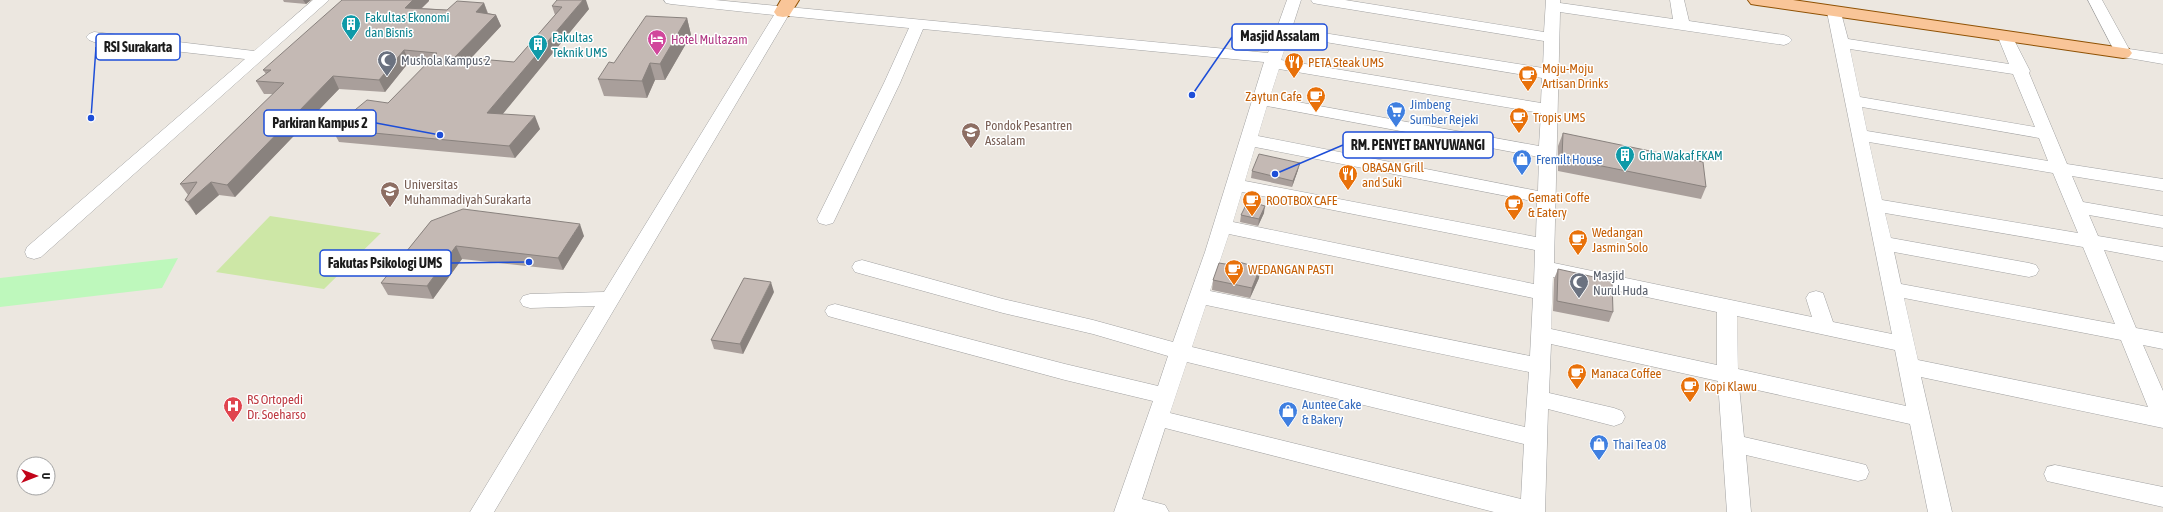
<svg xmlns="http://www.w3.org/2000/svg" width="2163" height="512" font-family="'Asap Condensed',sans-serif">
<rect width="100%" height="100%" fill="#ece7e0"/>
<!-- grass -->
<path fill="#cde7a6" d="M 270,216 L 380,233 L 381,233 L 324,289 L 216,272 Z"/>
<!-- park -->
<path fill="#bef8bc" d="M 178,258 L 162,288 L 0,307 L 0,278 Z"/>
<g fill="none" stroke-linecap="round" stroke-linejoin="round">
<defs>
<path id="minor" d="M 313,0 L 329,0 L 41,257 L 34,259 L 27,257 L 25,252 L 27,247 L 245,59 L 94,42 L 89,40 L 86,37 L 89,34 L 94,32 L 254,51 Z
M 664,0 L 715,0 L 1268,53 L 1287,0 L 1301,0 L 1292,28 L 1543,68 L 1544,41 L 1318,4 L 1313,3 L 1311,0 L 1345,0 L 1544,32 L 1546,0 L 1560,0 L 1560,3 L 1673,19 L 1670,0 L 1684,0 L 1689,21 L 1784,35 L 1789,37 L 1792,40 L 1789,43 L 1784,45 L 1560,12 L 1554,263 L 1812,317 L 1806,298 L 1809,293 L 1816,291 L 1823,293 L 1833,322 L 1892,334 L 1827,12 L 1830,9 L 1840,9 L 1848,39 L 2009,64 L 1998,37 L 2001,34 L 2011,34 L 2030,71 L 2029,73 L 2067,164 L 2163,179 L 2163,191 L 2072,176 L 2083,202 L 2163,216 L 2163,228 L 2089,215 L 2098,236 L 2163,247 L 2163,261 L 2104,250 L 2136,328 L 2163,333 L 2163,349 L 2143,345 L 2163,391 L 2163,428 L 1921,377 L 1952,512 L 1928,512 L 1910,424 L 1739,386 L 1744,437 L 1858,463 L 1866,465 L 1869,472 L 1866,479 L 1858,481 L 1746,455 L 1751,512 L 1727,512 L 1718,381 L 1551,344 L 1549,393 L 1614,408 L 1622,411 L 1625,417 L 1622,423 L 1614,426 L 1548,409 L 1545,512 L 1494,512 L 1165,428 L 1142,499 L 1165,505 L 1169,512 L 1114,512 L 1153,401 L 1065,380 L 835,318 L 828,316 L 825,311 L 828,306 L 835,304 L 1065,364 L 1158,386 L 1168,356 L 1093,334 L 1003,313 L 862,274 L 855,272 L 852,267 L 855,262 L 862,260 L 1003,299 L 1093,320 L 1173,342 L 1205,252 L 1264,62 L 923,29 L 900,83 L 835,219 L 833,223 L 826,225 L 819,223 L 817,219 L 884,83 L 909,28 L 788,16 L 494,512 L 470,512 L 595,306 L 530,308 L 523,306 L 520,301 L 523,296 L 530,294 L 604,292 L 774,15 L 671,4 L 666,3 ZM 1289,36 L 1542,78 L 1541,103 L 1281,60 ZM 1850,49 L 2013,74 L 2035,127 L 1860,97 ZM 1279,69 L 1541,113 L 1539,146 L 1270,97 ZM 1267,106 L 1539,157 L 1538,191 L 1258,136 ZM 1862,107 L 2039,138 L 2048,161 L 1867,131 ZM 1869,142 L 2053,173 L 2078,233 L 1882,200 ZM 1255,147 L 1537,202 L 1536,237 L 1245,181 ZM 1242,192 L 1535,250 L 1534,284 L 1233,222 ZM 1885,213 L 2083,247 L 2115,324 L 1901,284 L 1894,252 L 2029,277 L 2036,275 L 2039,270 L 2036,265 L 2029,263 L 1891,238 ZM 1229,234 L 1533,298 L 1530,356 L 1210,291 ZM 1553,277 L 1717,312 L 1717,365 L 1551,329 ZM 1904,298 L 2121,340 L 2148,407 L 1918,360 ZM 1206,305 L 1529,372 L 1525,427 L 1192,347 ZM 1737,316 L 1895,350 L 1906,406 L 1738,369 ZM 1187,362 L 1524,444 L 1521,499 L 1170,413 Z
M 2088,0 L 2102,0 L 2129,49 L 2163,54 L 2163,64 L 2117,56 Z
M 2055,465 L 2163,487 L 2163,507 L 2047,481 L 2044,474 L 2047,467 Z"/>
<path id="major" d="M 781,0 L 799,0 L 789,16 L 783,17 L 777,16 L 774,12 Z
M 1748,0 L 1793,0 L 2123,48 L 2129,49 L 2132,53 L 2129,57 L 2123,58 L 1757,5 L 1751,4 Z"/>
</defs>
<!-- minor casing -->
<use href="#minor" stroke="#a2a2a2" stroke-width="1"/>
<!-- major casing -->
<use href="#major" stroke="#8f5103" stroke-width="2"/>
<!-- minor -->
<use href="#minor" fill="#fff" fill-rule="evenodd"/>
<!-- major -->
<use href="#major" fill="#f9c598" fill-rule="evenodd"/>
</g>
<!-- wall -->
<path fill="#a99f9b" d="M 283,0 L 311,0 L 306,4 L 284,2 Z
M 429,1 L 422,8 L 447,10 L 484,3 L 488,13 L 496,15 L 501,26 L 470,59 L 514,62 L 555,15 L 552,6 L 589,9 L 502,114 L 540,129 L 515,158 L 339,142 L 332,129 L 388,103 L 427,64 L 409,62 L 385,92 L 339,89 L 235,197 L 219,195 L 196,215 L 194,212 L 185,200 L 188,195 L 180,184 L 273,94 L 264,94 L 256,81 L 266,74 L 263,70 Z
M 687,18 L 691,35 L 665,80 L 655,80 L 647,98 L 604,96 L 598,79 L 614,63 Z
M 1563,133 L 1706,187 L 1701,199 L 1558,171 L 1558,146 Z
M 1298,170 L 1292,187 L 1251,178 L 1252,171 Z
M 1264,213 L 1258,226 L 1240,222 L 1241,215 Z
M 431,221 L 584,236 L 563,270 L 462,259 L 433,299 L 388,295 L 381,283 Z
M 1237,266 L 1260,268 L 1259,278 L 1250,298 L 1212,290 L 1213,280 Z
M 1558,269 L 1613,312 L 1609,322 L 1553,311 L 1554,279 Z
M 774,292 L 743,354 L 714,349 L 711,340 Z"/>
<!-- shaded-wall -->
<path fill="#89827e" d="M 303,0 L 311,0 L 306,4 Z
M 413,0 L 429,0 L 429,1 L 410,19 L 405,8 Z
M 583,0 L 586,0 L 589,9 L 493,126 L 487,113 Z
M 484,3 L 488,15 L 476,12 Z
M 496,15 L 501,26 L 460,70 L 455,57 Z
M 687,18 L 691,35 L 665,80 L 660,64 Z
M 404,50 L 409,62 L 385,92 L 379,80 Z
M 650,63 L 655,80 L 647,98 L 642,81 Z
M 333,76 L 339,89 L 235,197 L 227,185 Z
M 535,116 L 540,129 L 515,158 L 509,146 Z
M 1300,163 L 1298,170 L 1292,187 L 1293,181 Z
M 211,182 L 219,195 L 196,215 L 188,202 Z
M 1265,206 L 1264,213 L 1258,226 L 1259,219 Z
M 580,224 L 584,236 L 563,270 L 558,258 Z
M 456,246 L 462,259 L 433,299 L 427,286 Z
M 1260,268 L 1259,278 L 1250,298 L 1252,288 Z
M 771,282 L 774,292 L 743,354 L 740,344 Z"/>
<!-- building -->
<path fill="#c4b9b4" stroke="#89827e" d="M 342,0 L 413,0 L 405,8 L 447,10 L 457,1 L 484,3 L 476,12 L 496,15 L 455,57 L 514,62 L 562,7 L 552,6 L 557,0 L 583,0 L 487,113 L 535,116 L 509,146 L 332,129 L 367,100 L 388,103 L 437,53 L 404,50 L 379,80 L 333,76 L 227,185 L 211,182 L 188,202 L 185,200 L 197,182 L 180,184 L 284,83 L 256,81 L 271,70 L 263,70 Z
M 646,16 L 687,18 L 660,64 L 650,63 L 642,81 L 598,79 L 609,62 L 614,63 Z
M 1563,133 L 1703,162 L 1706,187 L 1562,158 Z
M 1259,154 L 1300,163 L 1293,181 L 1252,171 Z
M 1248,201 L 1265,206 L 1259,219 L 1241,215 Z
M 463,209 L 580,224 L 558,258 L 456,246 L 427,286 L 381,283 L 431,221 Z
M 1239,262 L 1260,268 L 1252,288 L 1213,280 L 1219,263 L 1237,266 Z
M 1558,269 L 1612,281 L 1613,312 L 1557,301 Z
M 744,278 L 771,282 L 740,344 L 711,340 Z"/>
<!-- icons -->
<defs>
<symbol id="building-pin" viewBox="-11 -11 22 30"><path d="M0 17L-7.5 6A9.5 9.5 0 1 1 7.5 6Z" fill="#0f9aa8" stroke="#fff"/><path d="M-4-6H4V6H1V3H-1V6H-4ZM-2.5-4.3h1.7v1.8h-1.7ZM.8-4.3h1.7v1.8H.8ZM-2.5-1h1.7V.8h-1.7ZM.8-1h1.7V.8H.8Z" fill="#fff"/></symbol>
<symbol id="hotel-pin" viewBox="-11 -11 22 30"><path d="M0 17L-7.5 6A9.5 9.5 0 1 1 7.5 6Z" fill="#d1479c" stroke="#fff"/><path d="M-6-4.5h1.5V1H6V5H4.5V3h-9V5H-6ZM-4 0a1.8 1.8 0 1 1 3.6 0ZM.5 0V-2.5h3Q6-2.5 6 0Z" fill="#fff"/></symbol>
<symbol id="mosque-pin" viewBox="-11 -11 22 30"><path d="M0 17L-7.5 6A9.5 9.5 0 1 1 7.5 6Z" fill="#6b7280" stroke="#fff"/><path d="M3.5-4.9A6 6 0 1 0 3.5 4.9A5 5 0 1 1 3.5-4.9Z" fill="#fff"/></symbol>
<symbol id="restaurant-pin" viewBox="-11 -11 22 30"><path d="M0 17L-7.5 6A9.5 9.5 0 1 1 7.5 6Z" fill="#e8710a" stroke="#fff"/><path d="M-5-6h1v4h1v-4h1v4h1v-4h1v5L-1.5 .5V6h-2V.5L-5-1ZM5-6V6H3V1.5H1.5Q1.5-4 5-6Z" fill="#fff"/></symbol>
<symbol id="cafe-pin" viewBox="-11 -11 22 30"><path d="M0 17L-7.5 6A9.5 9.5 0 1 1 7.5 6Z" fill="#e8710a" stroke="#fff"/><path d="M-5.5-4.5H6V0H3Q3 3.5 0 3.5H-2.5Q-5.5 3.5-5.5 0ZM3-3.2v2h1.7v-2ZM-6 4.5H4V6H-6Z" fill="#fff"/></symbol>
<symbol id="supermarket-pin" viewBox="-11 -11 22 30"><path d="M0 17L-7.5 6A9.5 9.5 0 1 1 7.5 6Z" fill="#3f7fe0" stroke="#fff"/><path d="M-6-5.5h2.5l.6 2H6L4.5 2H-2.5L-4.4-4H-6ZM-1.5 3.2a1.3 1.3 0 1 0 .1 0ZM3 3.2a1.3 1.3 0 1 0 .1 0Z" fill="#fff"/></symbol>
<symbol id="school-pin" viewBox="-11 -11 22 30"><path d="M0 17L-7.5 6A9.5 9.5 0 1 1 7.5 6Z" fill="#8d6e63" stroke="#fff"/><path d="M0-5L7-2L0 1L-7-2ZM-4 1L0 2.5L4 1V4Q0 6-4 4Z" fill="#fff"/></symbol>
<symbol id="shop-pin" viewBox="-11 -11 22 30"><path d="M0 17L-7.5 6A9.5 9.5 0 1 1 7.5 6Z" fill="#3f7fe0" stroke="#fff"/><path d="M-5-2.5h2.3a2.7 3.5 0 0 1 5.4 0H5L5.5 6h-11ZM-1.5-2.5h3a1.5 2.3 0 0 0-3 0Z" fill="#fff"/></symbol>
<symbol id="university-pin" viewBox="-11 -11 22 30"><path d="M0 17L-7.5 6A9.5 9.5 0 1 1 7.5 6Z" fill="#8d6e63" stroke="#fff"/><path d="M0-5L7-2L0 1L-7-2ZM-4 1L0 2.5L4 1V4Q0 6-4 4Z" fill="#fff"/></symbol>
<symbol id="hospital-pin" viewBox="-11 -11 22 30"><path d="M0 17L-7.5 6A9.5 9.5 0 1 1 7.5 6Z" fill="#e0444e" stroke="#fff"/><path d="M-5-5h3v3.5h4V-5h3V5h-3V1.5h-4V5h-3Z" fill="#fff"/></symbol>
</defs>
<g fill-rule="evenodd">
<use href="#building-pin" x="340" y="13" width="22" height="30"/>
<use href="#hotel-pin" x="646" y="28" width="22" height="30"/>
<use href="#building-pin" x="527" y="33" width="22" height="30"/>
<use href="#mosque-pin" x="376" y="49" width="22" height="30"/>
<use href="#restaurant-pin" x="1283" y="51" width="22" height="30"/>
<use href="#cafe-pin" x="1517" y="64" width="22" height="30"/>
<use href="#cafe-pin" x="1305" y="85" width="22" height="30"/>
<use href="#supermarket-pin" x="1385" y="100" width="22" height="30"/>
<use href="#cafe-pin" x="1508" y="106" width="22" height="30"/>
<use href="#school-pin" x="960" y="121" width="22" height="30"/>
<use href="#building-pin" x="1614" y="144" width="22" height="30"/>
<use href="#shop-pin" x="1511" y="148" width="22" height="30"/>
<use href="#restaurant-pin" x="1337" y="163" width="22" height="30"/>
<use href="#university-pin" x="379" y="180" width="22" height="30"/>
<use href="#cafe-pin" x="1241" y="189" width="22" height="30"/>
<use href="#cafe-pin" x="1503" y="193" width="22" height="30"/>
<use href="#cafe-pin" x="1567" y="228" width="22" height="30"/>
<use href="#cafe-pin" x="1223" y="258" width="22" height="30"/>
<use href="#mosque-pin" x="1568" y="271" width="22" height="30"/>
<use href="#cafe-pin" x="1566" y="362" width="22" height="30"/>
<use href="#cafe-pin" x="1679" y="375" width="22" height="30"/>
<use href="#hospital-pin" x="222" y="395" width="22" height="30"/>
<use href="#shop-pin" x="1277" y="400" width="22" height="30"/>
<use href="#shop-pin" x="1588" y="433" width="22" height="30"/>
</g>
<g text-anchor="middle" stroke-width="3" stroke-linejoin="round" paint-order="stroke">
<!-- culture labels -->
<g font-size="13" fill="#0d838f" stroke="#fff" text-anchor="start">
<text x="365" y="22">Fakultas Ekonomi<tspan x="365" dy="15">dan Bisnis</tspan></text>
<text x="552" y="42">Fakultas<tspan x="552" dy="15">Teknik UMS</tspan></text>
<text x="1639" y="160">Grha Wakaf FKAM</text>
</g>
<!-- hotel labels -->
<g font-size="13" fill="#b23c85" stroke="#fff" text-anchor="start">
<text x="671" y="44">Hotel Multazam</text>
</g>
<!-- worship labels -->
<g font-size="13" fill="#5b616d" stroke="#fff" text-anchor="start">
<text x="401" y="65">Mushola Kampus 2</text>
<text x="1593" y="280">Masjid<tspan x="1593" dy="15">Nurul Huda</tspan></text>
</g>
<!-- food labels -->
<g font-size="13" fill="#c56008" stroke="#fff" text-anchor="start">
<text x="1308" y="67">PETA Steak UMS</text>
<text x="1542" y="73">Moju-Moju<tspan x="1542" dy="15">Artisan Drinks</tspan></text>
<text x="1302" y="101" text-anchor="end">Zaytun Cafe</text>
<text x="1533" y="122">Tropis UMS</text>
<text x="1362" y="172">OBASAN Grill<tspan x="1362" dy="15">and Suki</tspan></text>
<text x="1528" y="202">Gemati Coffe<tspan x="1528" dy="15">&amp; Eatery</tspan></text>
<text x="1266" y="205">ROOTBOX CAFE</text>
<text x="1592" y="237">Wedangan<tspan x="1592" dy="15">Jasmin Solo</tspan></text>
<text x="1248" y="274">WEDANGAN PASTI</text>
<text x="1591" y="378">Manaca Coffee</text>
<text x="1704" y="391">Kopi Klawu</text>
</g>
<!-- shop labels -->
<g font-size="13" fill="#366cbe" stroke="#fff" text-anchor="start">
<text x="1410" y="109">Jimbeng<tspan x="1410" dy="15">Sumber Rejeki</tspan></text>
<text x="1536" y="164">Fremilt House</text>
<text x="1302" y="409">Auntee Cake<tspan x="1302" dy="15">&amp; Bakery</tspan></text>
<text x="1613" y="449">Thai Tea 08</text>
</g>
<!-- education labels -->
<g font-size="13" fill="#785e54" stroke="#fff" text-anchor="start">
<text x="985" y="130">Pondok Pesantren<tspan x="985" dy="15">Assalam</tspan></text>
<text x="404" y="189">Universitas<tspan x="404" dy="15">Muhammadiyah Surakarta</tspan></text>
</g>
<!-- health labels -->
<g font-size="13" fill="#be3a42" stroke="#fff" text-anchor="start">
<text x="247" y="404">RS Ortopedi<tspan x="247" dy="15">Dr. Soeharso</tspan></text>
</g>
</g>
<!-- callouts -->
<path fill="none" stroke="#1d4ed8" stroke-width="1.5" d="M1192 95L1232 37M91 118L96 47M440 135L376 123M1275 174L1343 145M529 262L451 263"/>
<g fill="#1d4ed8" stroke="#fff" stroke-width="1.5">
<circle cx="1192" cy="95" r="4"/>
<circle cx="91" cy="118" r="4"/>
<circle cx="440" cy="135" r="4"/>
<circle cx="1275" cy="174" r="4"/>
<circle cx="529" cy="262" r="4"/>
</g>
<g fill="#fff" stroke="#1d4ed8" stroke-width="1.5">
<rect x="1232" y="24" width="95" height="26" rx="4"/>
<rect x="96" y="34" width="84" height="26" rx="4"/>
<rect x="264" y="110" width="112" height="26" rx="4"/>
<rect x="1343" y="132" width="150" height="26" rx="4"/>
<rect x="320" y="250" width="131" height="26" rx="4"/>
</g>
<g font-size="14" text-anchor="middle" font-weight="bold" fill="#1b1b1b">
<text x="1280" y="41">Masjid Assalam</text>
<text x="138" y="52">RSI Surakarta</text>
<text x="320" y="128">Parkiran Kampus 2</text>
<text x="1418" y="150">RM. PENYET BANYUWANGI</text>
<text x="385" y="268">Fakutas Psikologi UMS</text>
</g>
<!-- north arrow -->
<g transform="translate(36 476) rotate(90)"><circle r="19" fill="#ffffff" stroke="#a4a4a4"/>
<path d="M0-3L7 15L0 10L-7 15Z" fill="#c20419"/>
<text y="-6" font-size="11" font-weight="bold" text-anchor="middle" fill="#1b1b1b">U</text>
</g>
</svg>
